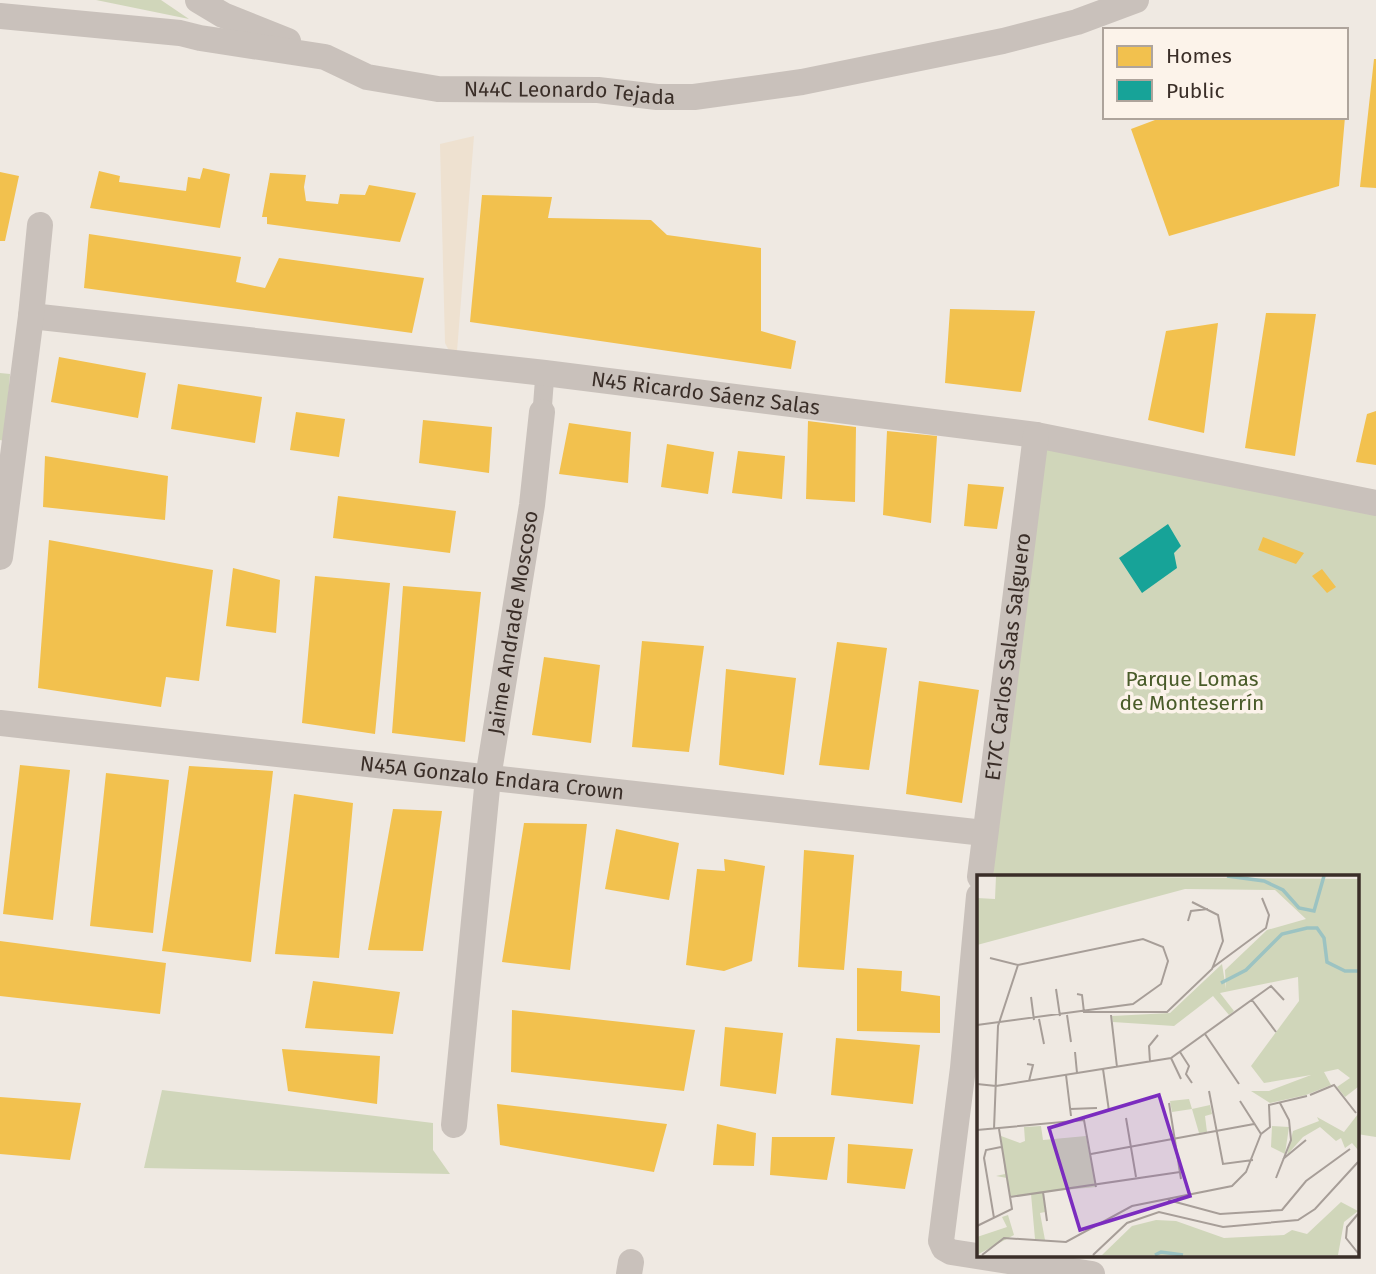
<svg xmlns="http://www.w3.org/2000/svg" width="1376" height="1274" font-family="'Fira Sans',sans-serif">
<rect width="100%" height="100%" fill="#efe9e2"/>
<!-- green -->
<path fill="#d0d6ba" d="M 96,0 L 161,0 L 189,19 Z
M 0,373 L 10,374 L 5,441 L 0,440 Z
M 1036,435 L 1376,512 L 1376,1137 L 1357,1134 L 1357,877 L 993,877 L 1012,637 Z
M 162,1090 L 433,1123 L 433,1150 L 450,1174 L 144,1168 Z"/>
<!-- plaza -->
<path fill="#eee1d0" d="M 474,136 L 456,364 L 445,343 L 440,144 Z"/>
<!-- homes -->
<path fill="#f2c14e" d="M 1374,59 L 1376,59 L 1376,188 L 1360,187 Z
M 1163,117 L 1345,117 L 1339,186 L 1169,236 L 1131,129 Z
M 203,168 L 230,174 L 220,228 L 90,208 L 99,171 L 120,176 L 119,182 L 186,191 L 188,177 L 200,179 Z
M 0,172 L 19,176 L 5,241 L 0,241 Z
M 270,173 L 306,175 L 304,187 L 306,201 L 338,204 L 340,194 L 365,195 L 369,185 L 416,193 L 400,242 L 267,224 L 267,217 L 262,217 Z
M 482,195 L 552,197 L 548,218 L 651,220 L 667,235 L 761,248 L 761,331 L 796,341 L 791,369 L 470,322 Z
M 89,234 L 241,257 L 236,282 L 265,288 L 279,258 L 424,278 L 412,333 L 84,288 Z
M 950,309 L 1035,311 L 1021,392 L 945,383 Z
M 1266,313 L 1316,314 L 1295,456 L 1245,448 Z
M 1218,323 L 1204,433 L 1148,420 L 1166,331 Z
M 59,357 L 146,373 L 138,418 L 51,402 Z
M 178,384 L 262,397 L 255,443 L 171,429 Z
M 1376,411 L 1376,465 L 1356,462 L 1367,414 Z
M 296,412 L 345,419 L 339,457 L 290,450 Z
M 423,420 L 492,427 L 489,473 L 419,463 Z
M 808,421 L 856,427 L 855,502 L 806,499 Z
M 569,423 L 631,432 L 628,483 L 559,474 Z
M 887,431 L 937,436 L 931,523 L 883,515 Z
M 667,444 L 714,452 L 708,494 L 661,487 Z
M 738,451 L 785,456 L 782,499 L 732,493 Z
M 45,456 L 168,476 L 165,520 L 43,507 Z
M 968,484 L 1004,487 L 997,529 L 964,526 Z
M 338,496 L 456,511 L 450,553 L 333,538 Z
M 1263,537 L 1304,553 L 1296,564 L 1258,550 Z
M 49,540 L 213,570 L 199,681 L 166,677 L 161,707 L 38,688 Z
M 233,568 L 280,580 L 276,633 L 226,626 Z
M 1322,569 L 1336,587 L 1327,593 L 1312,576 Z
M 315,576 L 390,583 L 375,734 L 302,723 Z
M 403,586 L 481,592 L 465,742 L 392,733 Z
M 642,641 L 704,646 L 689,752 L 632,747 Z
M 837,642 L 887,648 L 869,770 L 819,765 Z
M 544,657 L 600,665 L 591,743 L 532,735 Z
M 726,669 L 796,678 L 784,775 L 719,765 Z
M 919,681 L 979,690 L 962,803 L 906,794 Z
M 20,765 L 70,770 L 53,920 L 3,914 Z
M 189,766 L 273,771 L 251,962 L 162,951 Z
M 106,773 L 169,780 L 153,933 L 90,926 Z
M 294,794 L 353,803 L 339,958 L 275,954 Z
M 393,809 L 442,811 L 423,951 L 368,950 Z
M 524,823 L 587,824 L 570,970 L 502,962 Z
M 616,829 L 679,843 L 669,900 L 605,889 Z
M 804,850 L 854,855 L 844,970 L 798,967 Z
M 724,859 L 765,866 L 752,961 L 724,971 L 686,965 L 697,869 L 725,871 Z
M 0,941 L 166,963 L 160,1014 L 0,996 Z
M 857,968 L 902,971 L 901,991 L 940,996 L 940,1033 L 857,1031 Z
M 313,981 L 400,992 L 393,1034 L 305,1028 Z
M 512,1010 L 695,1030 L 684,1091 L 511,1072 Z
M 725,1027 L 783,1033 L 776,1094 L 720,1086 Z
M 836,1038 L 920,1045 L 913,1104 L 831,1095 Z
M 282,1049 L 380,1056 L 377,1104 L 288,1091 Z
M 0,1097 L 81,1103 L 70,1160 L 0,1154 Z
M 497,1104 L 667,1124 L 654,1172 L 500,1145 Z
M 717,1124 L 756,1133 L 754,1166 L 713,1165 Z
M 772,1137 L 835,1137 L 827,1180 L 770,1175 Z
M 848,1144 L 913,1149 L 905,1189 L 847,1183 Z"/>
<!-- public -->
<path fill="#17a398" d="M 1168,524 L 1181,546 L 1174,553 L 1177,568 L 1142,593 L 1119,558 Z"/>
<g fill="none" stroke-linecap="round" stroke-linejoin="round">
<!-- pedestrian -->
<path stroke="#c9c1bb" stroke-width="19" d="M 542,412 L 545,373"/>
<!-- minor -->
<g stroke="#c9c1bb" stroke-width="26">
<path d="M 198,0 L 223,15 L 288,41"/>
<path id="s1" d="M 0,16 L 180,33 L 200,38 L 325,57 L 367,77 L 438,89 L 598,90 L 657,97 L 694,97 L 802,82 L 1003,41 L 1077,22 L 1136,0"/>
<path id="s2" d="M 31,316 L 545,373 L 1036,435 L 1376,503"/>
<path d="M 0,557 L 31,316 L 40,225"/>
<path id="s3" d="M 0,723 L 984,833"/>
<path id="s4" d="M 980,877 L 1036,435"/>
<path d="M 979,896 L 963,1068 L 941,1241 L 944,1248 L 951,1252 L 1092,1274"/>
<path id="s5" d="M 454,1125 L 488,778 L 532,505 L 542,412"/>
<path d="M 629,1274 L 631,1262"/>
</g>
</g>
<g text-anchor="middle" stroke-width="7" stroke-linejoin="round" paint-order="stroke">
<!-- street labels -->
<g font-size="21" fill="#3a2e28" stroke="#fcf3ea">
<text dy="7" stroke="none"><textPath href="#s1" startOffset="578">N44C Leonardo Tejada</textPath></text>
<text dy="7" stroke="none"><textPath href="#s2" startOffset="679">N45 Ricardo Sáenz Salas</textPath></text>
<text dy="7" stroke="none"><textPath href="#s5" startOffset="506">Jaime Andrade Moscoso</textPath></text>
<text dy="7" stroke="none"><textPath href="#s4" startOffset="222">E17C Carlos Salas Salguero</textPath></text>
<text dy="7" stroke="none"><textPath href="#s3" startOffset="495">N45A Gonzalo Endara Crown</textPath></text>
</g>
<!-- park labels -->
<g font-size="21" fill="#495b29" stroke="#fcf3ea">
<text x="1192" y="686">Parque Lomas<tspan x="1192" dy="24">de Monteserrín</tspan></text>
</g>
</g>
<!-- overview -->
<g transform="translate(977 875)">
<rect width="382" height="382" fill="#efe9e2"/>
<path d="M 19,1 L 381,4 L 381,212 L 368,222 L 360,212 L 373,203 L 361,194 L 347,197 L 354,210 L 329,220 L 293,228 L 274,216 L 292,216 L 334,200 L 287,208 L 274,191 L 322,126 L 321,102 L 243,118 L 257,136 L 252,140 L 236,121 L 197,151 L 136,147 L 135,141 L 193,138 L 245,89 L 249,114 L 248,95 L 290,55 L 329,44 L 298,15 L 208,14 L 0,70 L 0,23 L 18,24 ZM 212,224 L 215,234 L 233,230 L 235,239 L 228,241 L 230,257 L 222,258 L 215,234 L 195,237 L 193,226 ZM 381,239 L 381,275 L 375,268 L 368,273 L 364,263 L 359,266 L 343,252 L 326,262 L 310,280 L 316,256 L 342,246 L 340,242 L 367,257 ZM 64,251 L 66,265 L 109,261 L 119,312 L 66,317 L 68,337 L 63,338 L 68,365 L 58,364 L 54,319 L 33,321 L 30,303 L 19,301 L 28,299 L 24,261 L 43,268 L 48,266 L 47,252 ZM 295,251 L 312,252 L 308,279 L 294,272 ZM 364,327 L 381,336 L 367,347 L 361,380 L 125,380 L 155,351 L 179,345 L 199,346 L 247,363 L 307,360 L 315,355 L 330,359 ZM 31,340 L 37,360 L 0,380 L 0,362 L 30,352 L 25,342 Z" fill="#d0d6ba"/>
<path fill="none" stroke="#9cc3c2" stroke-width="3.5" d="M 250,1 L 287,6 L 306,15 L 322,33 L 337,36 L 347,1M 244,108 L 269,95 L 305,59 L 330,53 L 340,53 L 347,63 L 350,87 L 368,96 L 381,96M 178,380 L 184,377 L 206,380"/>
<path fill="none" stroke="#a79e98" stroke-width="2" d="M 211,46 L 214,36 L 231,34M 235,93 L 289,53 L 292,40 L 285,23M 79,114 L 83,141M 100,119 L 105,120 L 107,137 L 190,137 L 235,94 L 246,66 L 241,40 L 215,27M 54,122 L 57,145M 275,125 L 299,157M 90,140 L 94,167M 134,140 L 140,192M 62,144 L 67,169M 0,150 L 156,129 L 184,109 L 191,86 L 186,72 L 166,64 L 41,90 L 13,83M 228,159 L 262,209M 98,177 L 100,198M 203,177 L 212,191 L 209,199 L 215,208M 194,183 L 204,204M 173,187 L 172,171 L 181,160M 50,189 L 56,190 L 52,206M 126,194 L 132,236M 89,200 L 94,241M 0,209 L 19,211 L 194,183 L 294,111 L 307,125M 232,216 L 246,289 L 276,285M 333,220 L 357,210 L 379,238M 263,226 L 284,259M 192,228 L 204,304M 93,234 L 120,233M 149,243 L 159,302M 17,254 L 21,151 L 41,90M 0,255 L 107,245 L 119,312M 284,259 L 293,252 L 292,230 L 330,221M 114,279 L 277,249M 306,284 L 329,265M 299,303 L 314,265 L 312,245 L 303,228M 66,317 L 70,346M 33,322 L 203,297M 191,325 L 243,339 L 305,335 L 329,306 L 373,274M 381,339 L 370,352 L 369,363 L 381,378M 17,343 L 7,283 L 9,275 L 24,272M 0,351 L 35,334 L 22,254M 5,380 L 27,363 L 89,367 L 155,331 L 255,311 L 269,297 L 284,259M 116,380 L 150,348 L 182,337 L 246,352 L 321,345 L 338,334 L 381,287"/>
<path fill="#7b2cbf" fill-opacity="0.15" stroke="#7b2cbf" stroke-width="3.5" d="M 182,220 L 213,321 L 103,355 L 72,253 Z"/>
<rect width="382" height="382" fill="none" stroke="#3a2e28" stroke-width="3.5"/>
</g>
<!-- legend -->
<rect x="1103" y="28" width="245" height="91" fill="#fcf3ea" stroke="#aea49c" stroke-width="2"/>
<rect x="1117" y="46" width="35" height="21" fill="#f2c14e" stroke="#aea49c" stroke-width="2"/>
<text x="1166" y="63" font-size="21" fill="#3a2e28">Homes</text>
<rect x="1117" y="80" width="35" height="21" fill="#17a398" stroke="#aea49c" stroke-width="2"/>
<text x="1166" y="98" font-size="21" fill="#3a2e28">Public</text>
</svg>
